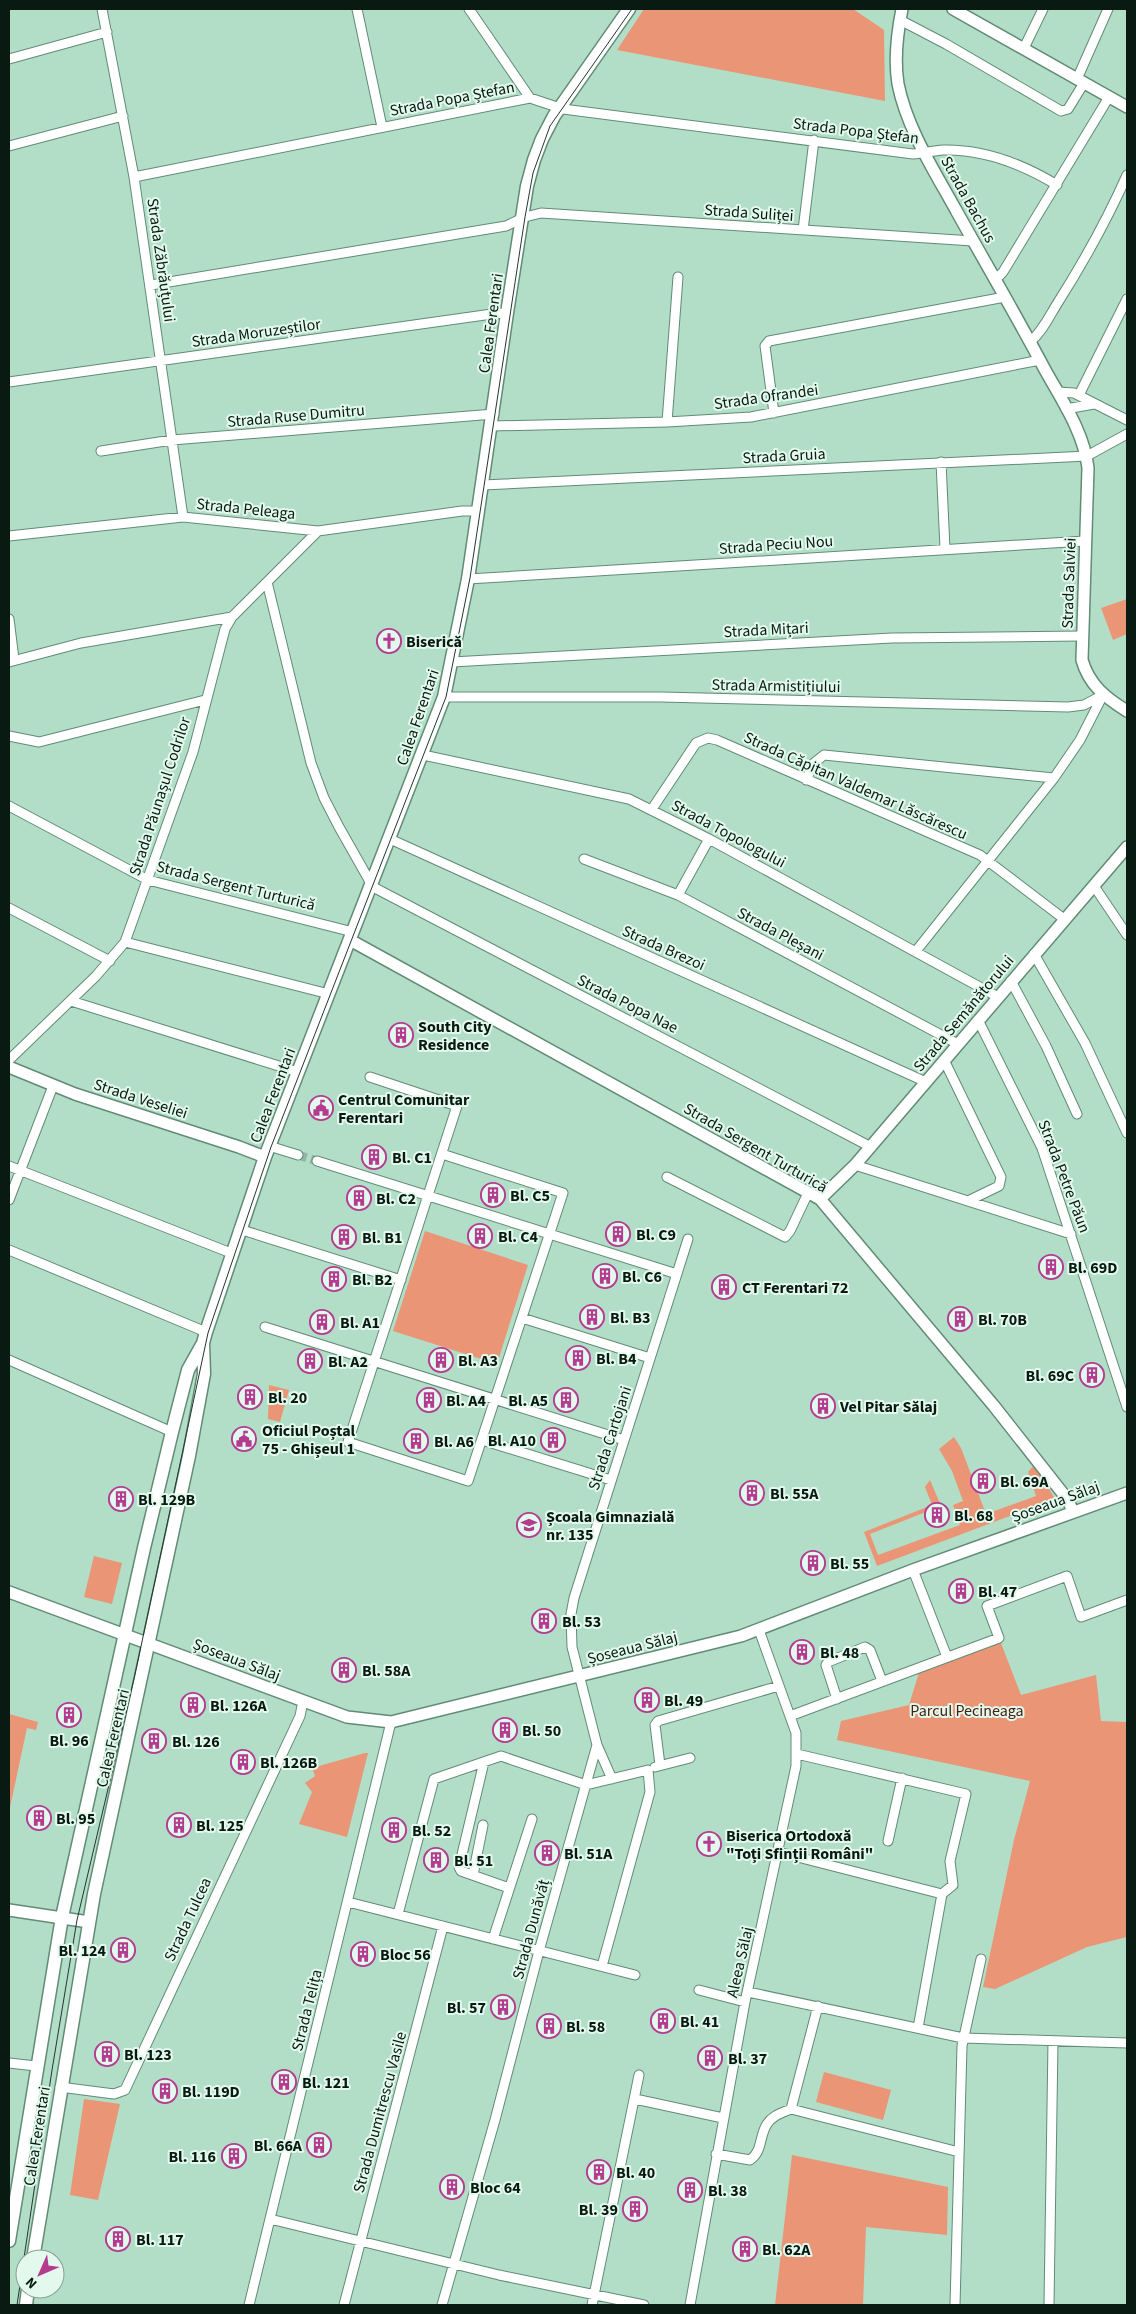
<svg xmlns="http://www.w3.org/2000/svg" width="1136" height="2314" font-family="'Source Sans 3',sans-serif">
<rect width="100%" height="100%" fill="#b2dec7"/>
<!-- green -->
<path fill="#ea9575" d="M 644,9 L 853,9 L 884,30 L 885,101 L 617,50 Z
M 1127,599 L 1127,634 L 1113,640 L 1101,608 Z
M 425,1231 L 528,1265 L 497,1364 L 393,1331 Z
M 269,1385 L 289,1390 L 280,1422 L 268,1419 Z
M 954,1437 L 961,1448 L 986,1514 L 1036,1496 L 1028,1472 L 1035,1464 L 1055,1499 L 877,1566 L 864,1532 L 932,1505 L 925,1487 L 930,1480 L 941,1506 L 870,1534 L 878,1555 L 960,1525 L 953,1505 L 963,1501 L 952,1471 L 939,1449 Z
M 94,1556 L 122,1563 L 112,1604 L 84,1597 Z
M 999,1638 L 1021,1695 L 1096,1675 L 1101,1721 L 1127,1722 L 1127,1937 L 1087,1947 L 995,1989 L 983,1987 L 1014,1840 L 1030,1781 L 837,1740 L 841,1721 L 909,1705 L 921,1666 Z
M 9,1714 L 38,1722 L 36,1730 L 27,1728 L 9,1812 Z
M 365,1753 L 368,1753 L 347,1837 L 299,1824 L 312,1792 L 305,1783 L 315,1776 L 312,1768 Z
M 824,2072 L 891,2090 L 883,2120 L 816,2102 Z
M 84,2099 L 120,2104 L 98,2200 L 70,2195 Z
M 792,2155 L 948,2187 L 947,2235 L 866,2227 L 863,2305 L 775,2305 Z"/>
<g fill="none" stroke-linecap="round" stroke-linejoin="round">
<!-- minor-tunnel -->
<path stroke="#90b7a3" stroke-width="9" stroke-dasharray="9 4.5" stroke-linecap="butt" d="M 298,1155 L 317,1161"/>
<defs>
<path id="minor" d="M 102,9 L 134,177 L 183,517
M 357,9 L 382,127
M 469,9 L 530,98
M 900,20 L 946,44 L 1061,111 L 1068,109 L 1084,83
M 1024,48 L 1043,9
M 9,59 L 107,32
M 1077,79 L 1108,9
M 9,146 L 123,116
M 134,177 L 530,98 L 563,109 L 913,154 C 923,153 933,151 943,150 C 983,149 1024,165 1057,185
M 803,230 L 814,140
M 995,280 L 1003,272 L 1109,97
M 151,285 L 506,226 L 525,217 L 541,213 L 973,241
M 1030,342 C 1042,332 1049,317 1057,304 C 1083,263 1107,220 1127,175
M 9,382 L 492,314 L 507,313
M 1058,392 L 1074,393 L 1127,420
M 1079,395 L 1127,299
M 1066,409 L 1094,404
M 774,413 L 765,346 L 769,341 L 1005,297
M 667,422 L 678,277
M 492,426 L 667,422 L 751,417 L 1040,360
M 101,451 L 172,440 L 494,414
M 941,462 L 945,549
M 483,485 L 1087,456 L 1127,434
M 9,536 L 183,517 L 318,531 L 462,511 L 479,511
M 468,579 L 1085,541
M 267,582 L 311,763 L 324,798 L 339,827 L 373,887 L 871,1147
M 9,619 L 14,659
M 9,662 L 81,643 L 232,617
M 452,662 L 892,638 L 1082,636
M 444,697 L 661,697 L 1068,707 L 1084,705 L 1103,695
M 9,736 L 39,742 L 205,700
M 423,755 L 629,799 L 709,839 L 998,997
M 806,780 L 814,763 L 824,755 L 1054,778
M 9,806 L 148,880 L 353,932
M 652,809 L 696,743 L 708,738 L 717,740 L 980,855 L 1064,919
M 390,839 L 926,1082
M 584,859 L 678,895 L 958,1044
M 1094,886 L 1127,935
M 678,895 L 709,839
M 9,908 L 110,961
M 125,942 L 329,994
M 916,951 L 1054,778 L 1080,740 L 1103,695
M 1034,954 L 1085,1043 L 1127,1133
M 1011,981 L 1046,1046 L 1077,1114
M 71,1001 L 298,1072
M 978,1020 L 1042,1148 L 1127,1407
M 9,1060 L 96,976 L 125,942 L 193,752 L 225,629 L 232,617 L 318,531
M 944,1060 L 1001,1177 L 999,1186 L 970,1200
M 370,1077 L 457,1106 L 348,1442 L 468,1481 L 563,1193 L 442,1154
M 269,1146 L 298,1155
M 317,1161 L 677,1274
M 855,1165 L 1071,1234
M 9,1166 L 231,1253
M 667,1177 L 785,1237 L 790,1231 L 808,1193
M 9,1200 L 53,1086
M 239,1229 L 401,1280
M 9,1250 L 206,1332
M 522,1318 L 650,1358
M 265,1327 L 624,1440
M 9,1360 L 172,1432
M 482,1440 L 611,1480
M 913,1570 L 947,1657
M 837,1699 L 826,1665 L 828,1662 L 865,1647 L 870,1650 L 882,1681
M 790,1716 L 999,1638 L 987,1606 L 1067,1576 L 1081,1617 L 1127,1600
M 597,1745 L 612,1779
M 797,1754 L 966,1794 L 950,1861 L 953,1885 L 942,1894 L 918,2028
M 484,1762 L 459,1867 L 461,1871 L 509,1888
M 660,1765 L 655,1725 L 658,1721 L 779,1686
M 655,1767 L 690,1758
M 888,1841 L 902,1778
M 778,1852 L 942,1894
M 473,1875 L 483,1825
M 348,1902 L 635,1975
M 398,1914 L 434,1779 L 501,1756 L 586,1785 L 648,1770 L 650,1792 L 602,1966
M 493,1939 L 532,1819
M 699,1990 L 745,2002
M 748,1992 L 963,2038 L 1127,2043
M 9,2063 L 36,2066
M 60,2087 L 114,2094 L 125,2090 L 300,1716 L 303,1701
M 635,2099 L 723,2118
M 791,2109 L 818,2006
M 716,2154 L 750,2160 C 763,2151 759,2136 767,2124 C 773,2115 782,2113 791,2109 L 959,2152
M 270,2219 L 499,2275 L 644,2305
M 249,2305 L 391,1722
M 344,2305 L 443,1926
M 442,2305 L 495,2120 L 539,1951 L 597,1745 L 572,1647 L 571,1614 L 574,1598 L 688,1239
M 592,2305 L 639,2075
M 690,2305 L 745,2002 L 796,1766 L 796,1733 L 759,1630
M 955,2305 L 962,2046 L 981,1959
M 1049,2305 L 1053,2041"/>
<path id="tertiary" d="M 902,9 C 897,34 894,59 898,84 C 907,129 935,172 957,212 C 986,264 1016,315 1044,368 C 1061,399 1084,432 1088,468 L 1082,660 C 1089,685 1106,698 1127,711
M 953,9 L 1127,107
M 350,940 L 820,1199 L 994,1406 L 1068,1500 L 1073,1512
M 9,1067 L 75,1094 L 239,1147 L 265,1157
M 820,1199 L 855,1165 L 1127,847
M 9,1592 L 347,1717 L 391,1722 L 741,1636 L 913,1570 L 1127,1493
M 9,1910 L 89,1922"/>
<path id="secondary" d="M 9,2241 L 62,1917 L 144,1548 L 172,1432 L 188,1370 L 202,1345
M 33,2259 L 94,1894 L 189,1456 L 204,1374 L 203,1343 L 206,1332 L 265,1157 L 444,697 L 468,579 L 507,313 L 527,186 L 534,160 L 542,139 L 554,116 L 629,9
M 26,2305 L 28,2289"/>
</defs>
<!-- minor casing -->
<use href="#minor" stroke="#628b76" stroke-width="11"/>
<!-- tertiary casing -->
<use href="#tertiary" stroke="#628b76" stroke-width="14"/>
<!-- secondary casing -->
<use href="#secondary" stroke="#628b76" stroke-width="15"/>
<!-- minor -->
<use href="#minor" stroke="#fff" stroke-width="9"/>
<!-- tertiary -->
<use href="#tertiary" stroke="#fff" stroke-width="11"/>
<!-- secondary -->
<use href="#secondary" stroke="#fff" stroke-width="12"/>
<!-- tram -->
<path stroke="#22372d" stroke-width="1" d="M 17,2305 L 52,2070 L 77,1920 L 134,1679 L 208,1333 L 271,1147 L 446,697 L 470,578 L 525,217 L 533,173 L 550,126 L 632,9"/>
</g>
<!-- icons -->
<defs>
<symbol id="church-ring" viewBox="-11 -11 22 22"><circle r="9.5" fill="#e3f9ed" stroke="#b43b90" stroke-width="1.5"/><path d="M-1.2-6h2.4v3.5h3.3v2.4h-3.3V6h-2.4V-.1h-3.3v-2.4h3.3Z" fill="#b43b90"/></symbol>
<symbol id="building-ring" viewBox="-11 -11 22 22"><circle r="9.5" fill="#e3f9ed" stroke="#b43b90" stroke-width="1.5"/><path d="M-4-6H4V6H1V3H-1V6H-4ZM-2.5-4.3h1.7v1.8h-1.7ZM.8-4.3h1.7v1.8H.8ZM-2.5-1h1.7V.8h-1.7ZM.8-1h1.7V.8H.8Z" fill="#b43b90"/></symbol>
<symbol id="civic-ring" viewBox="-11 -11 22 22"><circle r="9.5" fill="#e3f9ed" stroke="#b43b90" stroke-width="1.5"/><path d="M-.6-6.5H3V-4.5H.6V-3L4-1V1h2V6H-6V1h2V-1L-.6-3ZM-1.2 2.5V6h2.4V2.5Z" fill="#b43b90"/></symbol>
<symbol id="school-ring" viewBox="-11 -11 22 22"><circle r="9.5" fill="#e3f9ed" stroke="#b43b90" stroke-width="1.5"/><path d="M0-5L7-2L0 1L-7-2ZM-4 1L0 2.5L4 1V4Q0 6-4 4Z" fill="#b43b90"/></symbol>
</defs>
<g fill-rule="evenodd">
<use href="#church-ring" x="375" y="627" width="28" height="28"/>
<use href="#building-ring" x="387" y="1021" width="28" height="28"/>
<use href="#civic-ring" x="307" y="1094" width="28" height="28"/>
<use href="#building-ring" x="360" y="1143" width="28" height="28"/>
<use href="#building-ring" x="479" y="1181" width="28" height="28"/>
<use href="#building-ring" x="345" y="1184" width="28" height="28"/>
<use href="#building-ring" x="604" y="1220" width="28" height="28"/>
<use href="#building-ring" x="466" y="1222" width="28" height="28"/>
<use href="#building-ring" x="330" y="1223" width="28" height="28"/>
<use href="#building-ring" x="1037" y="1253" width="28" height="28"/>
<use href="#building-ring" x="591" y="1262" width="28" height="28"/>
<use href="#building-ring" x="320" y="1265" width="28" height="28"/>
<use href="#building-ring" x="710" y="1273" width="28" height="28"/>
<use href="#building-ring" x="578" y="1303" width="28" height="28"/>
<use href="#building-ring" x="946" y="1305" width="28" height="28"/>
<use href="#building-ring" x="308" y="1308" width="28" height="28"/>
<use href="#building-ring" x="564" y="1344" width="28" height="28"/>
<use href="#building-ring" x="427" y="1346" width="28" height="28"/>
<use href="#building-ring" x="296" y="1347" width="28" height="28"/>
<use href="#building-ring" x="1078" y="1361" width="28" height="28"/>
<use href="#building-ring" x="236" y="1383" width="28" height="28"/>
<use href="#building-ring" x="415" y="1386" width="28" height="28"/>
<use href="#building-ring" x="552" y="1386" width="28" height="28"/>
<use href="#building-ring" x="809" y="1392" width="28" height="28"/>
<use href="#civic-ring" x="230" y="1425" width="28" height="28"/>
<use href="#building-ring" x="539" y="1426" width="28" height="28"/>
<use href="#building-ring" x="402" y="1427" width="28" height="28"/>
<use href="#building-ring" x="969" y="1467" width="28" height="28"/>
<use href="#building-ring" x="738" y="1479" width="28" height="28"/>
<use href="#building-ring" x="107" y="1485" width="28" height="28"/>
<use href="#building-ring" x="923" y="1501" width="28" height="28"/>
<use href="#school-ring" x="515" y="1511" width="28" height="28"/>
<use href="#building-ring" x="799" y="1549" width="28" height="28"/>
<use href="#building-ring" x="947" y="1577" width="28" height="28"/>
<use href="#building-ring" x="530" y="1607" width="28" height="28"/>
<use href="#building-ring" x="788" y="1638" width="28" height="28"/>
<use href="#building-ring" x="330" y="1656" width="28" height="28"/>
<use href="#building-ring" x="633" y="1686" width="28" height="28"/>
<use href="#building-ring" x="179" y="1691" width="28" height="28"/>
<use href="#building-ring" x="55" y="1701" width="28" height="28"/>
<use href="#building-ring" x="491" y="1716" width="28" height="28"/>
<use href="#building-ring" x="140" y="1727" width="28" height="28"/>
<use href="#building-ring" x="229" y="1748" width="28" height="28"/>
<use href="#building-ring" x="25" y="1804" width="28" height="28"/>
<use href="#building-ring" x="165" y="1811" width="28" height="28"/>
<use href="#building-ring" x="380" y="1816" width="28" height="28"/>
<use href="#church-ring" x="695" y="1830" width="28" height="28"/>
<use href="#building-ring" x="533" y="1839" width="28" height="28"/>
<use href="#building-ring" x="422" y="1846" width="28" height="28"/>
<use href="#building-ring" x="109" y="1936" width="28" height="28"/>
<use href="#building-ring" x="349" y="1940" width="28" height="28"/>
<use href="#building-ring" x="489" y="1993" width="28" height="28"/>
<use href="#building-ring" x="649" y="2007" width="28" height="28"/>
<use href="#building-ring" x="535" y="2012" width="28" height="28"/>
<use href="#building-ring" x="93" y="2040" width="28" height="28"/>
<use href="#building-ring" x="696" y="2044" width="28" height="28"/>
<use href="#building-ring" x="270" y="2068" width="28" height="28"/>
<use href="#building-ring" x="151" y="2077" width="28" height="28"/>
<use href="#building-ring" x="305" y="2131" width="28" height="28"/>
<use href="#building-ring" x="220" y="2142" width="28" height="28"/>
<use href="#building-ring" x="585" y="2158" width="28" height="28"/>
<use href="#building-ring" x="438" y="2173" width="28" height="28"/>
<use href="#building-ring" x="676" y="2176" width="28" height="28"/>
<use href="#building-ring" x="621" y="2195" width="28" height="28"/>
<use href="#building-ring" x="104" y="2225" width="28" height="28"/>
<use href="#building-ring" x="731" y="2235" width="28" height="28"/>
</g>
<g text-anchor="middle" stroke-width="4" stroke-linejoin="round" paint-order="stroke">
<!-- street labels -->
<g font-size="16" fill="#091a12" stroke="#e3f9ed">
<text transform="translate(452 98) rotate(-11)" y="6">Strada Popa Ștefan</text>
<text transform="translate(856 130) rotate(7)" y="6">Strada Popa Ștefan</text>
<text transform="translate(969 199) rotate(61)" y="6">Strada Bachus</text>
<text transform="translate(749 212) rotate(4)" y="6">Strada Suliței</text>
<text transform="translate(162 260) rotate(82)" y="6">Strada Zăbrăuțului</text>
<text transform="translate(490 323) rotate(-82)" y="6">Calea Ferentari</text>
<text transform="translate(256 332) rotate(-8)" y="6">Strada Moruzeștilor</text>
<text transform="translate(766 396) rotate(-8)" y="6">Strada Ofrandei</text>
<text transform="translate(296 415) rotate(-5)" y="6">Strada Ruse Dumitru</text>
<text transform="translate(784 455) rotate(-3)" y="6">Strada Gruia</text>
<text transform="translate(246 508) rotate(6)" y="6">Strada Peleaga</text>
<text transform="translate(776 544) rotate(-4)" y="6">Strada Peciu Nou</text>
<text transform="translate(1068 583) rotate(-88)" y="6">Strada Salviei</text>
<text transform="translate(766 629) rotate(-3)" y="6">Strada Mițari</text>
<text transform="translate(776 685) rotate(1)" y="6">Strada Armistițiului</text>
<text transform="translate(417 717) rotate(-71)" y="6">Calea Ferentari</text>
<text transform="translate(856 785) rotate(24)" y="6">Strada Căpitan Valdemar Lăscărescu</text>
<text transform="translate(159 796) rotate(-72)" y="6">Strada Păunașul Codrilor</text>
<text transform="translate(729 833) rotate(28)" y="6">Strada Topologului</text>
<text transform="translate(236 885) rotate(14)" y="6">Strada Sergent Turturică</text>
<text transform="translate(781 933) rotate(28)" y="6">Strada Pleșani</text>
<text transform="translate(664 947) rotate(24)" y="6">Strada Brezoi</text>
<text transform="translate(628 1003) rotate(27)" y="6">Strada Popa Nae</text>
<text transform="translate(963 1013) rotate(-50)" y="6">Strada Semănătorului</text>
<text transform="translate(272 1095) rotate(-69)" y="6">Calea Ferentari</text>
<text transform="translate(141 1098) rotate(18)" y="6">Strada Veseliei</text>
<text transform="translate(756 1147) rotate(30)" y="6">Strada Sergent Turturică</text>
<text transform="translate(1065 1176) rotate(69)" y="6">Strada Petre Păun</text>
<text transform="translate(609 1438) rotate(-72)" y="6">Strada Cartojani</text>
<text transform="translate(1055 1501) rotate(-20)" y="6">Șoseaua Sălaj</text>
<text transform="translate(632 1647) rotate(-14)" y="6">Șoseaua Sălaj</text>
<text transform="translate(237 1659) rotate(21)" y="6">Șoseaua Sălaj</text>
<text transform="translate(112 1738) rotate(-77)" y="6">Calea Ferentari</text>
<text transform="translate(187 1919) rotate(-65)" y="6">Strada Tulcea</text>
<text transform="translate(530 1929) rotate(-75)" y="6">Strada Dunăvăț</text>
<text transform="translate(739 1962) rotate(-77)" y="6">Aleea Sălaj</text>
<text transform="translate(306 2010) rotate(-76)" y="6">Strada Telița</text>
<text transform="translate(379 2112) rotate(-75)" y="6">Strada Dumitrescu Vasile</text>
<text transform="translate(36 2136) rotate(-81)" y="6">Calea Ferentari</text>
</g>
<!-- poi labels -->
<g font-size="16" font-weight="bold" fill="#091a12" stroke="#e3f9ed" text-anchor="start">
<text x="406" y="647">Biserică</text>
<text x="418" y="1032">South City<tspan x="418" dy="18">Residence</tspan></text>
<text x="338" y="1105">Centrul Comunitar<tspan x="338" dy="18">Ferentari</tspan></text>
<text x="392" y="1163">Bl. C1</text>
<text x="510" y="1201">Bl. C5</text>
<text x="376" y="1204">Bl. C2</text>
<text x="636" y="1240">Bl. C9</text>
<text x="498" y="1242">Bl. C4</text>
<text x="362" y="1243">Bl. B1</text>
<text x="1068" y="1273">Bl. 69D</text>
<text x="622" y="1282">Bl. C6</text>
<text x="352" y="1285">Bl. B2</text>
<text x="742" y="1293">CT Ferentari 72</text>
<text x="610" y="1323">Bl. B3</text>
<text x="978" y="1325">Bl. 70B</text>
<text x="340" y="1328">Bl. A1</text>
<text x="596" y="1364">Bl. B4</text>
<text x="458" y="1366">Bl. A3</text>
<text x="328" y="1367">Bl. A2</text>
<text x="1074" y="1381" text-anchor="end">Bl. 69C</text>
<text x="268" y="1403">Bl. 20</text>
<text x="446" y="1406">Bl. A4</text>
<text x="548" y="1406" text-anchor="end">Bl. A5</text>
<text x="840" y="1412">Vel Pitar Sălaj</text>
<text x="262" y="1436">Oficiul Poștal<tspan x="262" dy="18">75 - Ghișeul 1</tspan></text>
<text x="536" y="1446" text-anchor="end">Bl. A10</text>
<text x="434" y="1447">Bl. A6</text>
<text x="1000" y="1487">Bl. 69A</text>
<text x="770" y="1499">Bl. 55A</text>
<text x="138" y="1505">Bl. 129B</text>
<text x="954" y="1521">Bl. 68</text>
<text x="546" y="1522">Școala Gimnazială<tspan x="546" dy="18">nr. 135</tspan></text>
<text x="830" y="1569">Bl. 55</text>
<text x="978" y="1597">Bl. 47</text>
<text x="562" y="1627">Bl. 53</text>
<text x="820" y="1658">Bl. 48</text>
<text x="362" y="1676">Bl. 58A</text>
<text x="664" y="1706">Bl. 49</text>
<text x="210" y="1711">Bl. 126A</text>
<text x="522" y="1736">Bl. 50</text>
<text x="69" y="1746" text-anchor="middle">Bl. 96</text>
<text x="172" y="1747">Bl. 126</text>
<text x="260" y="1768">Bl. 126B</text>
<text x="56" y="1824">Bl. 95</text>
<text x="196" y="1831">Bl. 125</text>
<text x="412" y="1836">Bl. 52</text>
<text x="726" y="1841">Biserica Ortodoxă<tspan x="726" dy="18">"Toți Sfinții Români"</tspan></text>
<text x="564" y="1859">Bl. 51A</text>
<text x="454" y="1866">Bl. 51</text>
<text x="106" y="1956" text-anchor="end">Bl. 124</text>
<text x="380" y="1960">Bloc 56</text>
<text x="486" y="2013" text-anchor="end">Bl. 57</text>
<text x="680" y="2027">Bl. 41</text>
<text x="566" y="2032">Bl. 58</text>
<text x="124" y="2060">Bl. 123</text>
<text x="728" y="2064">Bl. 37</text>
<text x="302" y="2088">Bl. 121</text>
<text x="182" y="2097">Bl. 119D</text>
<text x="302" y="2151" text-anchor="end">Bl. 66A</text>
<text x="216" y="2162" text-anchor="end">Bl. 116</text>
<text x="616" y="2178">Bl. 40</text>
<text x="470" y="2193">Bloc 64</text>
<text x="708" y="2196">Bl. 38</text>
<text x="618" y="2215" text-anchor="end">Bl. 39</text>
<text x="136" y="2245">Bl. 117</text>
<text x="762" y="2255">Bl. 62A</text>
</g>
<!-- park labels -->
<g font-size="16" fill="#472010" stroke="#e3f9ed">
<text x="967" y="1716">Parcul Pecineaga</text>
</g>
</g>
<!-- border -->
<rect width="1136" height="2314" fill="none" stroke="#091a12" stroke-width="20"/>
<!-- north arrow -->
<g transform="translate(40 2274) rotate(225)"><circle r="24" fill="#e3f9ed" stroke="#8ca095"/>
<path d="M0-4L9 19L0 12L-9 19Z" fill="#b43b90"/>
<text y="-8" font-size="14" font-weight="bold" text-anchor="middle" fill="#091a12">N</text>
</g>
</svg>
